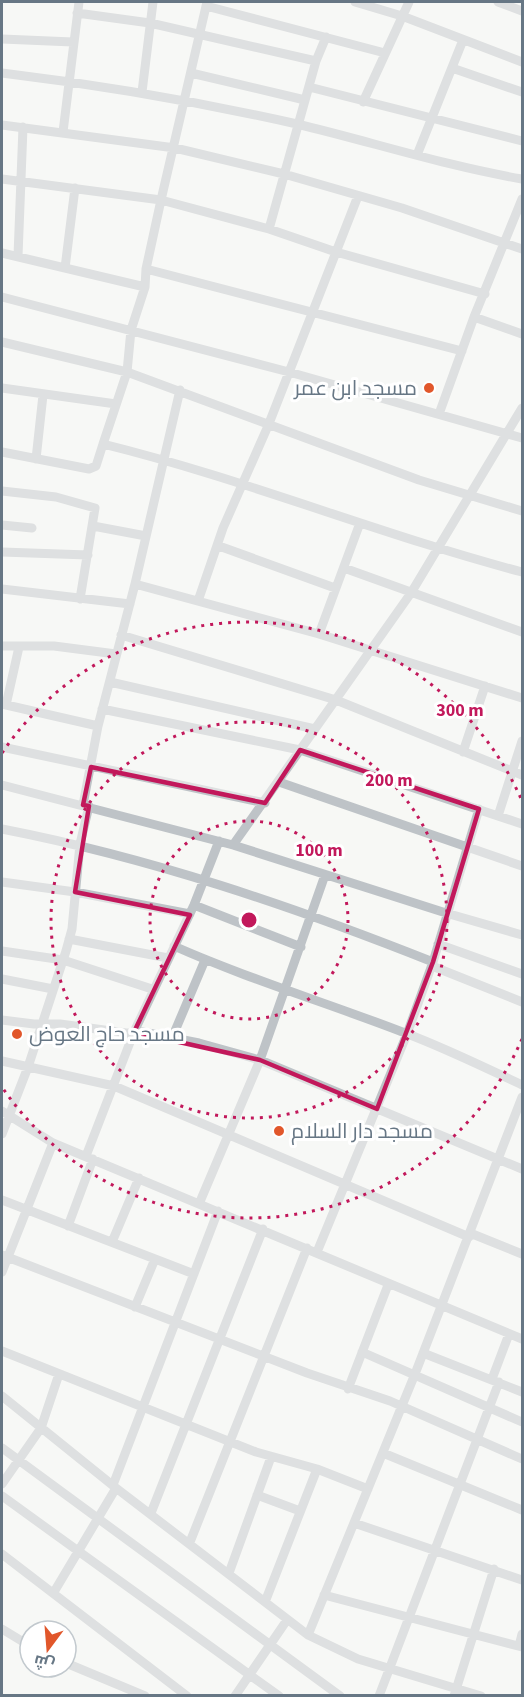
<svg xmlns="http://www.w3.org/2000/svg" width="524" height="1697" font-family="'Source Sans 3',Cairo,sans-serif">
<rect width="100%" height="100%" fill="#f7f8f5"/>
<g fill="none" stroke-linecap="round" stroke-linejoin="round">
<!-- minor -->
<path stroke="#bec3c7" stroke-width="9" d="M 207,2 L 161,200 L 146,269 L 145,287 L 131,330 L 127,372 L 103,444 C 245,479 381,535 522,572
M 355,2 L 402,16 L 522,62
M 498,2 L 522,11
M 206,6 L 385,53
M 77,13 L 150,23 L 316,61
M 2,39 L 73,42
M 452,68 L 522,92
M 2,73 C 101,85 199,102 297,124 C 372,142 446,166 522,179
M 191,73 L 305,100
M 309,87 L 522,141
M 142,92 L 153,2
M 363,102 L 409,2
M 2,125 L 175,148 L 284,174 L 402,208 L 522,249
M 63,132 L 79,2
M 417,155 L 463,40
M 2,179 L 161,200 L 269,229 L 336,252 L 485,294
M 269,229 L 316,61 L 326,37
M 2,253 L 145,287
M 18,256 L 23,127
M 65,268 L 75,188
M 146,269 L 462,351
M 2,297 L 289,372 L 522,438
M 474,317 L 522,334
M 2,342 L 127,372 L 419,480 L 522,511
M 2,388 L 116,404
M 180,390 L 135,584 L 319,634 L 522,698
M 439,414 L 474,317 L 522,199
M 2,452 L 89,469 L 96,466 L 103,444
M 36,459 L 43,395
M 2,491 L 56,497 L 95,508 L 80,599
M 2,525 L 32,528
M 93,526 L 146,536
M 219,546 L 335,588
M 2,552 L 88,555
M 344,568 L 522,632
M 2,589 L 130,604
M 198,601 L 223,528 L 268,426 L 358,196
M 319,634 L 360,523
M 121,635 L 336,700 L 522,775
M 2,646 L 54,646 L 116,654
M 110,682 L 315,729
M 2,704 L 98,726
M 6,705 L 19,647
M 102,709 L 300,750 L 522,824
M 2,747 L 265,803
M 463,752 L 485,686
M 279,782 L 522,866
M 2,785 L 233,845 L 446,913 L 522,935
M 83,805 L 98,726 L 135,584
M 498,816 L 522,741
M 2,829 C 151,858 292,906 433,962
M 233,845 L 411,593 L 522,408
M 2,882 L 75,892 L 190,914
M 194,905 L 301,947
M 69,939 L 168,958
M 438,944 L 522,974
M 174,946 C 250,980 328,1003 405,1033 C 445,1048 484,1067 522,1085
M 2,951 L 63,960 L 152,989
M 432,966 L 522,1002
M 2,979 L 53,989
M 2,1020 L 34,1024 L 60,1024 L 126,1033 L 143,1032 L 199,1043 L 260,1060 L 522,1169
M 172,1038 L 205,960
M 2,1061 L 114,1086 L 469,1237
M 2,1111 L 53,1143 L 522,1339
M 2,1134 L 28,1067 L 66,951 L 72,929 L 80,844 L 89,806
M 86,1156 L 134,1032 L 194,905 L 219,841
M 2,1200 L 194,1274
M 199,1204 L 260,1060 L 325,875
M 68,1226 L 93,1159
M 470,1233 L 522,1254
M 112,1242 L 139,1178
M 317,1252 L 407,1034 L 433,962 L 479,809
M 2,1255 L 307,1373 L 390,1401 L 522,1459
M 2,1272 L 53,1143
M 135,1307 L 155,1259
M 2,1351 L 256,1452 L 317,1469 L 368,1489
M 362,1352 L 522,1422
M 423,1353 L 522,1392
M 492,1379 L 509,1334
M 348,1389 L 388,1285
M 2,1396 L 116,1488 L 308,1635 L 358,1659 L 481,1696
M 2,1448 L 340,1696
M 383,1453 L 522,1510
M 2,1484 L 41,1428 L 59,1374
M 113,1485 L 218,1211
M 257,1495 L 300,1511
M 2,1496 L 279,1696
M 151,1513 L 263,1229
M 354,1523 L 522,1580
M 190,1542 L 307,1248
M 2,1554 L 187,1696
M 229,1573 L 271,1457
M 54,1592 L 116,1488
M 324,1595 L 522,1647
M 265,1602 L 317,1469
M 2,1629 L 30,1646
M 308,1635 L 415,1374 L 522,1097
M 519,1646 L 522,1634
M 66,1663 L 145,1696
M 235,1696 L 287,1620
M 379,1696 L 499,1382
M 454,1696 L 494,1569"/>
</g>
<!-- marked area -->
<path d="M0 0H524V1697H0ZM 300,750 L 479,809 L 433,962 L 377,1109 L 260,1060 L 134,1032 L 190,915 L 75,892 L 89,806 L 83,805 L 91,767 L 265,803 Z" fill="#f7f8f5" fill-opacity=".55" fill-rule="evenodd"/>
<path fill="none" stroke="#c2185b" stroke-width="4.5" stroke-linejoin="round" d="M 300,750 L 479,809 L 433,962 L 377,1109 L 260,1060 L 134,1032 L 190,915 L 75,892 L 89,806 L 83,805 L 91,767 L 265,803 Z"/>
<!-- distance rings -->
<g fill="none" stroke="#c2185b" stroke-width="3" stroke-dasharray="3 6">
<circle cx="249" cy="920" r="99"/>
<circle cx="249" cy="920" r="198"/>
<path d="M522 1039A298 298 0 0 1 2 1087M2 753A298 298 0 0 1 522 801"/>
</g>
<!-- markers -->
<g fill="#e1572b" stroke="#fff" stroke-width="2">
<circle cx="429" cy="388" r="6"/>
<circle cx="17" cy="1034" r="6"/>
<circle cx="279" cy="1131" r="6"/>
</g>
<g text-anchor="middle" stroke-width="6" stroke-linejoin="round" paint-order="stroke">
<!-- poi labels -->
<g font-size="21" fill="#677785" stroke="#fff" text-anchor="start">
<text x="417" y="395" text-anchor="end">مسجد ابن عمر</text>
<text x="29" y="1041">مسجد حاج العوض</text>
<text x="291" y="1138">مسجد دار السلام</text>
</g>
</g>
<circle cx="249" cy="920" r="9" fill="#c2185b" stroke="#fff" stroke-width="3"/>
<g font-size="18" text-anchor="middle" font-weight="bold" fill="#c2185b" stroke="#fff" stroke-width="6" stroke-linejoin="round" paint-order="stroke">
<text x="460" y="716">300 m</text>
<text x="389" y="786">200 m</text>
<text x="319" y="856">100 m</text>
</g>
<!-- border -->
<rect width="524" height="1697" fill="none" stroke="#677785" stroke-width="6"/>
<!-- north arrow -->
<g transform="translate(48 1649) rotate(196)"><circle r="28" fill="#ffffff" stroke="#c2c9ce" stroke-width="1.5"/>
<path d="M0-4.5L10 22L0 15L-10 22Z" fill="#e1572b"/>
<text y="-9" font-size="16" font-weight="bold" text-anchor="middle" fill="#677785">ش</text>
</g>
</svg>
